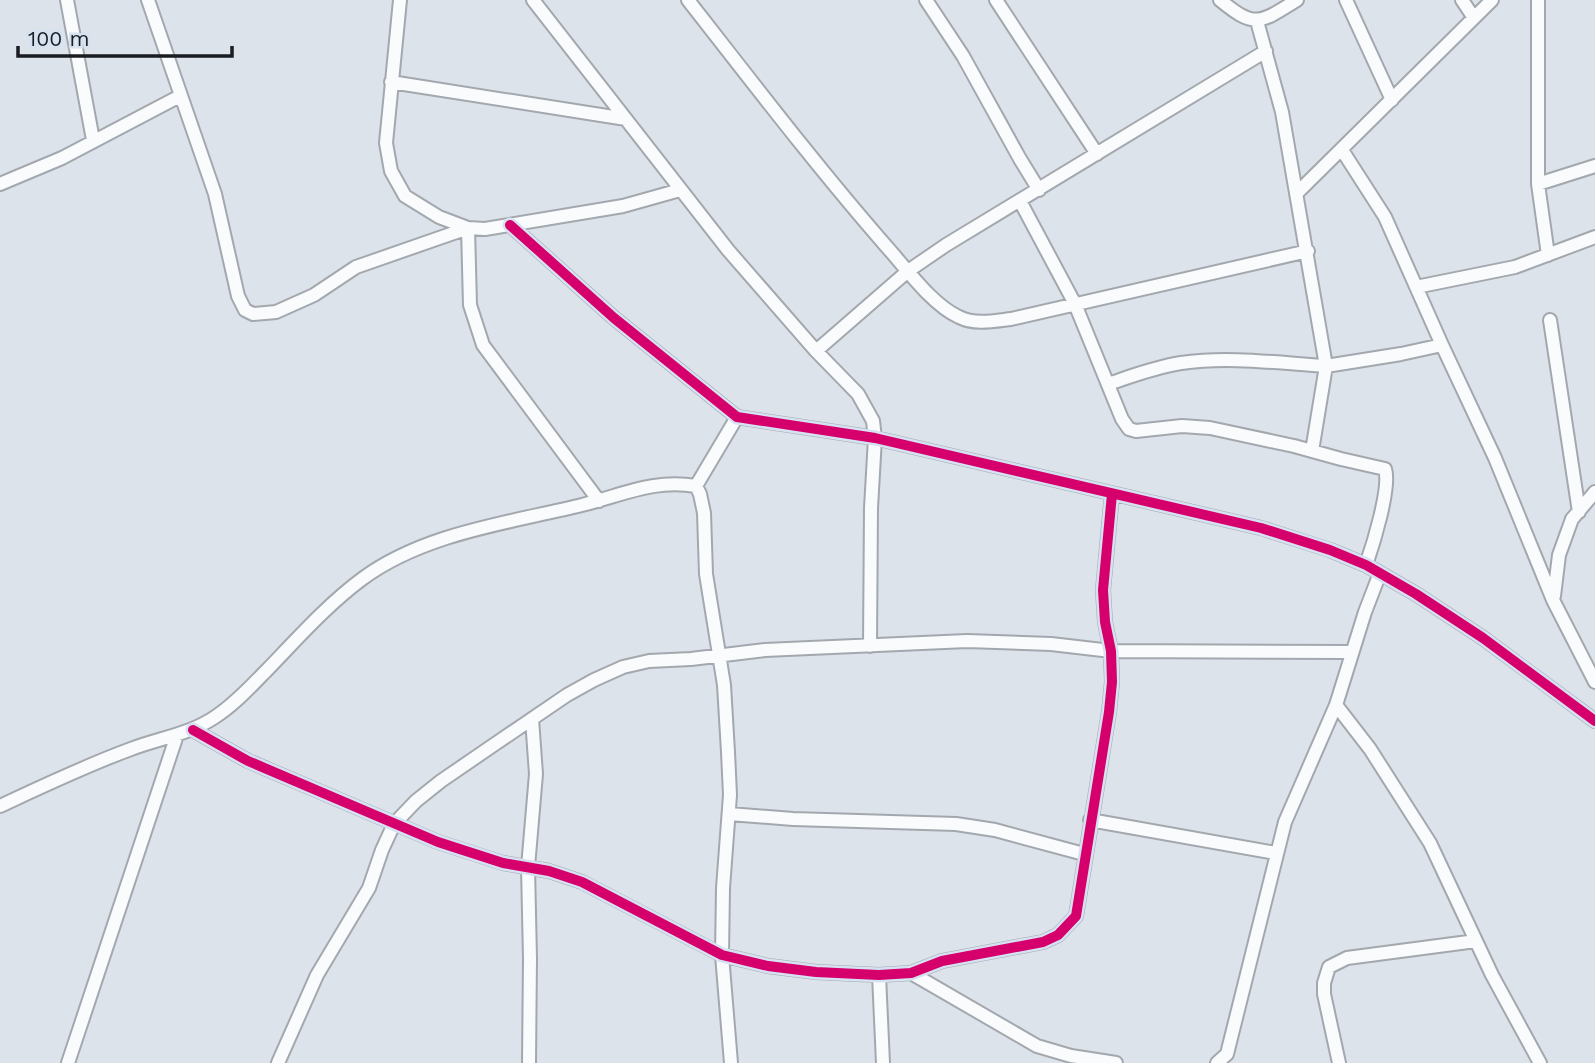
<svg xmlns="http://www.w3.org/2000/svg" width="1595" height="1063" font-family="'Work Sans',sans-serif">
<rect width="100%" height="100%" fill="#dce3eb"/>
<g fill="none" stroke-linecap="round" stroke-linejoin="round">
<defs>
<path id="minor" d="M 67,0 L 93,140
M 148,0 L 215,194 L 238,296 L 245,310 L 253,314 L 276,312 L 314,295 L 356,267 L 468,228 L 485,229 L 623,206 L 680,190
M 400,0 L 386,143 L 391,171 L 405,196 L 439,217 L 468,228 L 470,305 L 483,345 L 599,501
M 533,0 L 728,250 L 816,351 L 858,394 L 873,421 L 875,438 L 871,508 L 870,646
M 688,0 C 753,83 817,167 886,246 C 906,268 932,305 959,317 C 975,325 994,321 1011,319 L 1308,251
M 926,0 L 963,56 L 1020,159 L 1039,190
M 996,0 L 1097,154
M 1220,0 C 1255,29 1260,23 1297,0
M 1346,0 L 1392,100
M 1462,0 L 1474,18
M 1538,0 L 1538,184 L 1548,255
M 1257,21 L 1282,112 L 1326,366 L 1401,354 L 1442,345
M 391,82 L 626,119
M 1342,150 L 1385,217 L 1442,345 L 1495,458 L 1553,600 L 1595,682
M 0,184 L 62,158 L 180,96
M 1538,184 L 1595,166
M 1297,193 L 1492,0
M 1020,201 L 1075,304 L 1122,419 L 1129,429 L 1136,431 L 1182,426 L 1210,428 L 1294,446 L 1341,459 L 1385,469 C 1391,487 1373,545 1366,565
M 510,225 L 614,318 L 737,417 L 875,438 L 1261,528 L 1330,550 L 1366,565 L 1416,594 L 1483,638 L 1595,721
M 1416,287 L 1515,267 L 1595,237
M 1550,320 L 1579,512
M 816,351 L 908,271 L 946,245 L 1266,51
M 1108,384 C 1132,376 1155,367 1181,363 C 1229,356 1278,363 1326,366 L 1312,451
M 696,486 L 700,494 L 704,513 L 706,574 L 724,685 L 728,752 L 730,795 L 723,888 L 722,955 L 731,1063
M 1380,573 L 1365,612 L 1336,705 L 1370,749 L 1430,843 L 1492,975 L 1540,1063
M 1554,596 L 1559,555 L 1572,519 L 1595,492
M 193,730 L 248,761 L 438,842 L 503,863 L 549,871 L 582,882 L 722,955 L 768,966 L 816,972 L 879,975 L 911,973 L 942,961 L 1043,942 L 1058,935 L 1076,916 L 1109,712 L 1112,682 L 1111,651 L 1105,622 L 1103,590 L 1112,494
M 0,806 C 43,786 87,765 131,749 C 160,738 190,734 215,717 C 235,704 250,687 266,671 C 297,639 327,605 362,579 C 424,533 509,523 582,505 C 623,495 653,479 696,486 L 737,417
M 729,814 L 793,819 L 956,824 L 995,830 L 1084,854
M 1090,820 L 1276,853
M 911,973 L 1037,1046 L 1071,1056 L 1116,1063
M 879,975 L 883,1063
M 68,1063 L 177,735
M 278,1063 L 317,975 L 369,888 L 382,850 L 394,824 L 416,801 L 441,781 L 495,744 L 567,695 L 594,680 L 623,667 L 649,661 L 691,659 L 765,650 L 967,641 L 1051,644 L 1111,651 L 1352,652
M 529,1063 L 530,959 L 528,867 L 536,774 L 532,719
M 1217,1063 L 1227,1054 L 1285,822 L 1336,705
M 1339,1063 L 1324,994 L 1324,983 L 1329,967 L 1347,958 L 1476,941"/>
</defs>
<!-- minor casing -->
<use href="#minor" stroke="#a3a8ae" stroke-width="16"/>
<!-- minor -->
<use href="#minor" stroke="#fafbfc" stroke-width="12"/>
<defs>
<path id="cycleway" d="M 510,225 L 614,318 L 737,417 L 875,438 L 1261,528 L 1330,550 L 1366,565 L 1416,594 L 1483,638 L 1595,721
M 193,730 L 248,761 L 438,842 L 503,863 L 549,871 L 582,882 L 722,955 L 768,966 L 816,972 L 879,975 L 911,973 L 942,961 L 1043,942 L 1058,935 L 1076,916 L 1109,712 L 1112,682 L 1111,651 L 1105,622 L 1103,590 L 1112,494"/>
</defs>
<!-- cycleway casing -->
<use href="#cycleway" stroke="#d6e2f1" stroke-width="15"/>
<!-- cycleway -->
<use href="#cycleway" stroke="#d6006c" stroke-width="10"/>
</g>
<!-- scale -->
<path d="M18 46v10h214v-10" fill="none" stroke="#191d22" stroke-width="3.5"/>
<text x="28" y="46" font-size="21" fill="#191d22" stroke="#d6e2f1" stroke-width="5" paint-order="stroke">100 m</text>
</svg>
